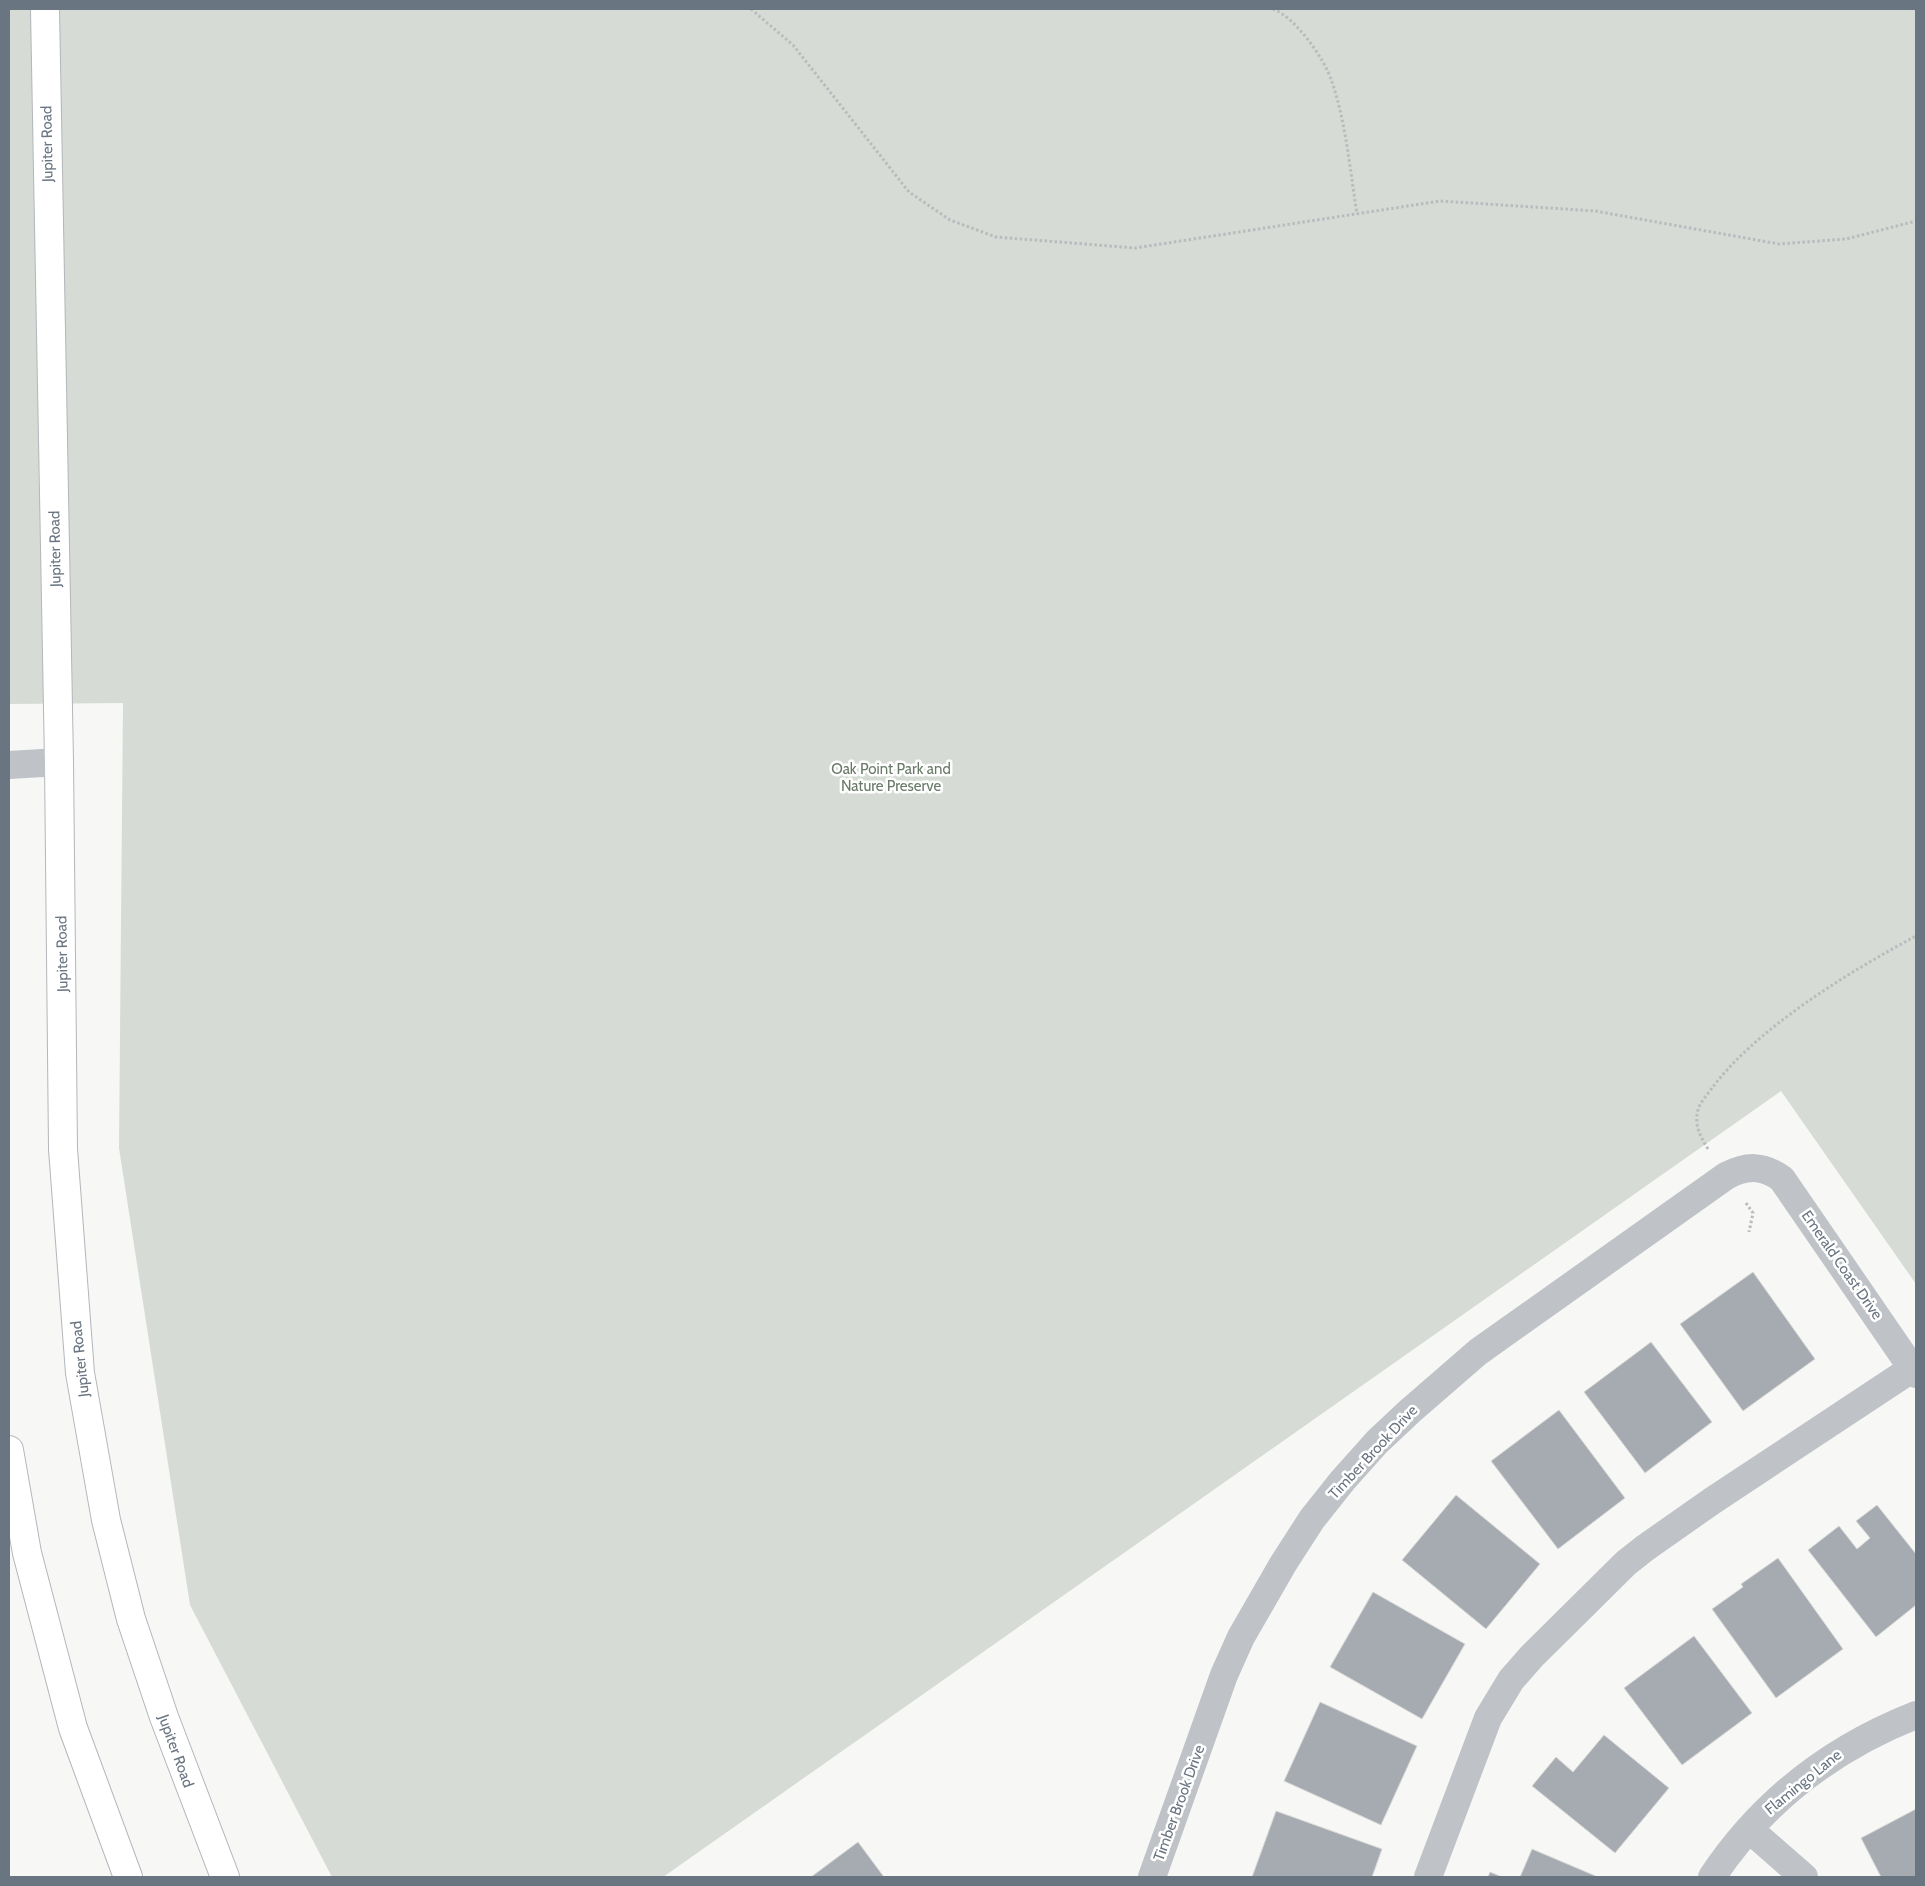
<svg xmlns="http://www.w3.org/2000/svg" width="1925" height="1886" font-family="Cabin,sans-serif">
<rect width="100%" height="100%" fill="#f7f7f5"/>
<!-- green -->
<path fill="#d6dbd5" d="M 9,9 L 1916,9 L 1916,1284 L 1781,1091 L 663,1877 L 332,1877 L 190,1605 L 119,1148 L 123,703 L 9,704 Z"/>
<!-- building -->
<path fill="#a5abb1" stroke="#d9d9d7" d="M 1753,1272 L 1815,1359 L 1743,1411 L 1680,1324 Z
M 1651,1342 L 1712,1422 L 1645,1473 L 1584,1392 Z
M 1559,1410 L 1625,1498 L 1558,1549 L 1491,1461 Z
M 1456,1495 L 1540,1564 L 1486,1629 L 1402,1560 Z
M 1877,1505 L 1916,1554 L 1916,1605 L 1876,1637 L 1808,1550 L 1839,1526 L 1857,1549 L 1870,1538 L 1856,1521 Z
M 1778,1558 L 1843,1649 L 1776,1698 L 1712,1609 L 1743,1587 L 1741,1584 Z
M 1373,1592 L 1465,1644 L 1422,1719 L 1330,1667 Z
M 1694,1636 L 1752,1713 L 1682,1765 L 1624,1688 Z
M 1320,1702 L 1417,1746 L 1381,1825 L 1284,1781 Z
M 1604,1735 L 1669,1788 L 1615,1853 L 1532,1786 L 1556,1757 L 1573,1772 Z
M 1916,1809 L 1916,1877 L 1881,1877 L 1861,1838 Z
M 1276,1811 L 1382,1849 L 1372,1877 L 1252,1877 Z
M 858,1842 L 884,1877 L 811,1877 Z
M 1532,1849 L 1598,1877 L 1520,1877 Z
M 1490,1872 L 1502,1877 L 1488,1877 Z"/>
<g fill="none" stroke-linecap="round" stroke-linejoin="round">
<defs>
<path id="major" d="M 45,9 L 59,762 L 63,1149 L 80,1373 L 106,1520 L 131,1619 L 164,1717 L 225,1877
M 9,1450 L 27,1553 L 73,1728 L 128,1877"/>
</defs>
<!-- major casing -->
<use href="#major" stroke="#b3b6ba" stroke-width="30"/>
<!-- path -->
<path stroke="#b9bbbe" stroke-width="3" stroke-dasharray="2.5 2.5" stroke-linecap="butt" d="M 751,9 L 793,45 L 909,192 L 950,220 L 996,237 L 1135,248 L 1440,201 L 1595,211 L 1779,244 L 1846,239 L 1916,221
M 1273,9 C 1295,17 1325,59 1332,82 C 1346,123 1350,170 1357,214
M 1708,1149 C 1700,1136 1694,1125 1698,1110 C 1700,1102 1708,1094 1712,1088 C 1758,1027 1849,972 1916,936
M 1746,1203 L 1753,1213 L 1749,1232"/>
<!-- minor -->
<path stroke="#bfc2c6" stroke-width="28" d="M 9,765 L 59,762
M 1749,1829 L 1804,1877
M 1152,1877 L 1224,1675 L 1241,1637 L 1283,1564 L 1312,1519 L 1343,1480 L 1377,1442 L 1410,1411 L 1478,1352 L 1726,1176 C 1747,1165 1763,1165 1782,1179 L 1916,1374
M 1428,1877 L 1488,1718 L 1511,1680 L 1532,1656 L 1626,1563 L 1645,1548 L 1712,1501 L 1913,1368
M 1712,1877 C 1762,1802 1832,1748 1916,1715"/>
<!-- major -->
<use href="#major" stroke="#fff" stroke-width="28"/>
</g>
<g text-anchor="middle" stroke-width="5" stroke-linejoin="round" paint-order="stroke">
<!-- street labels -->
<g font-size="15" fill="#6a7582" stroke="#fff">
<text transform="translate(47 144) rotate(-91)" y="5">Jupiter Road</text>
<text transform="translate(55 549) rotate(-91)" y="5">Jupiter Road</text>
<text transform="translate(62 954) rotate(-91)" y="5">Jupiter Road</text>
<text transform="translate(1842 1265) rotate(55)" y="5">Emerald Coast Drive</text>
<text transform="translate(80 1359) rotate(-96)" y="5">Jupiter Road</text>
<text transform="translate(1373 1452) rotate(-47)" y="5">Timber Brook Drive</text>
<text transform="translate(176 1751) rotate(70)" y="5">Jupiter Road</text>
<text transform="translate(1803 1782) rotate(-39)" y="5">Flamingo Lane</text>
<text transform="translate(1179 1803) rotate(-70)" y="5">Timber Brook Drive</text>
</g>
<!-- park labels -->
<g font-size="15" fill="#6a7a68" stroke="#fff">
<text x="891" y="774">Oak Point Park and<tspan x="891" dy="17">Nature Preserve</tspan></text>
</g>
</g>
<!-- border -->
<rect width="1925" height="1886" fill="none" stroke="#6a7582" stroke-width="20"/>
</svg>
